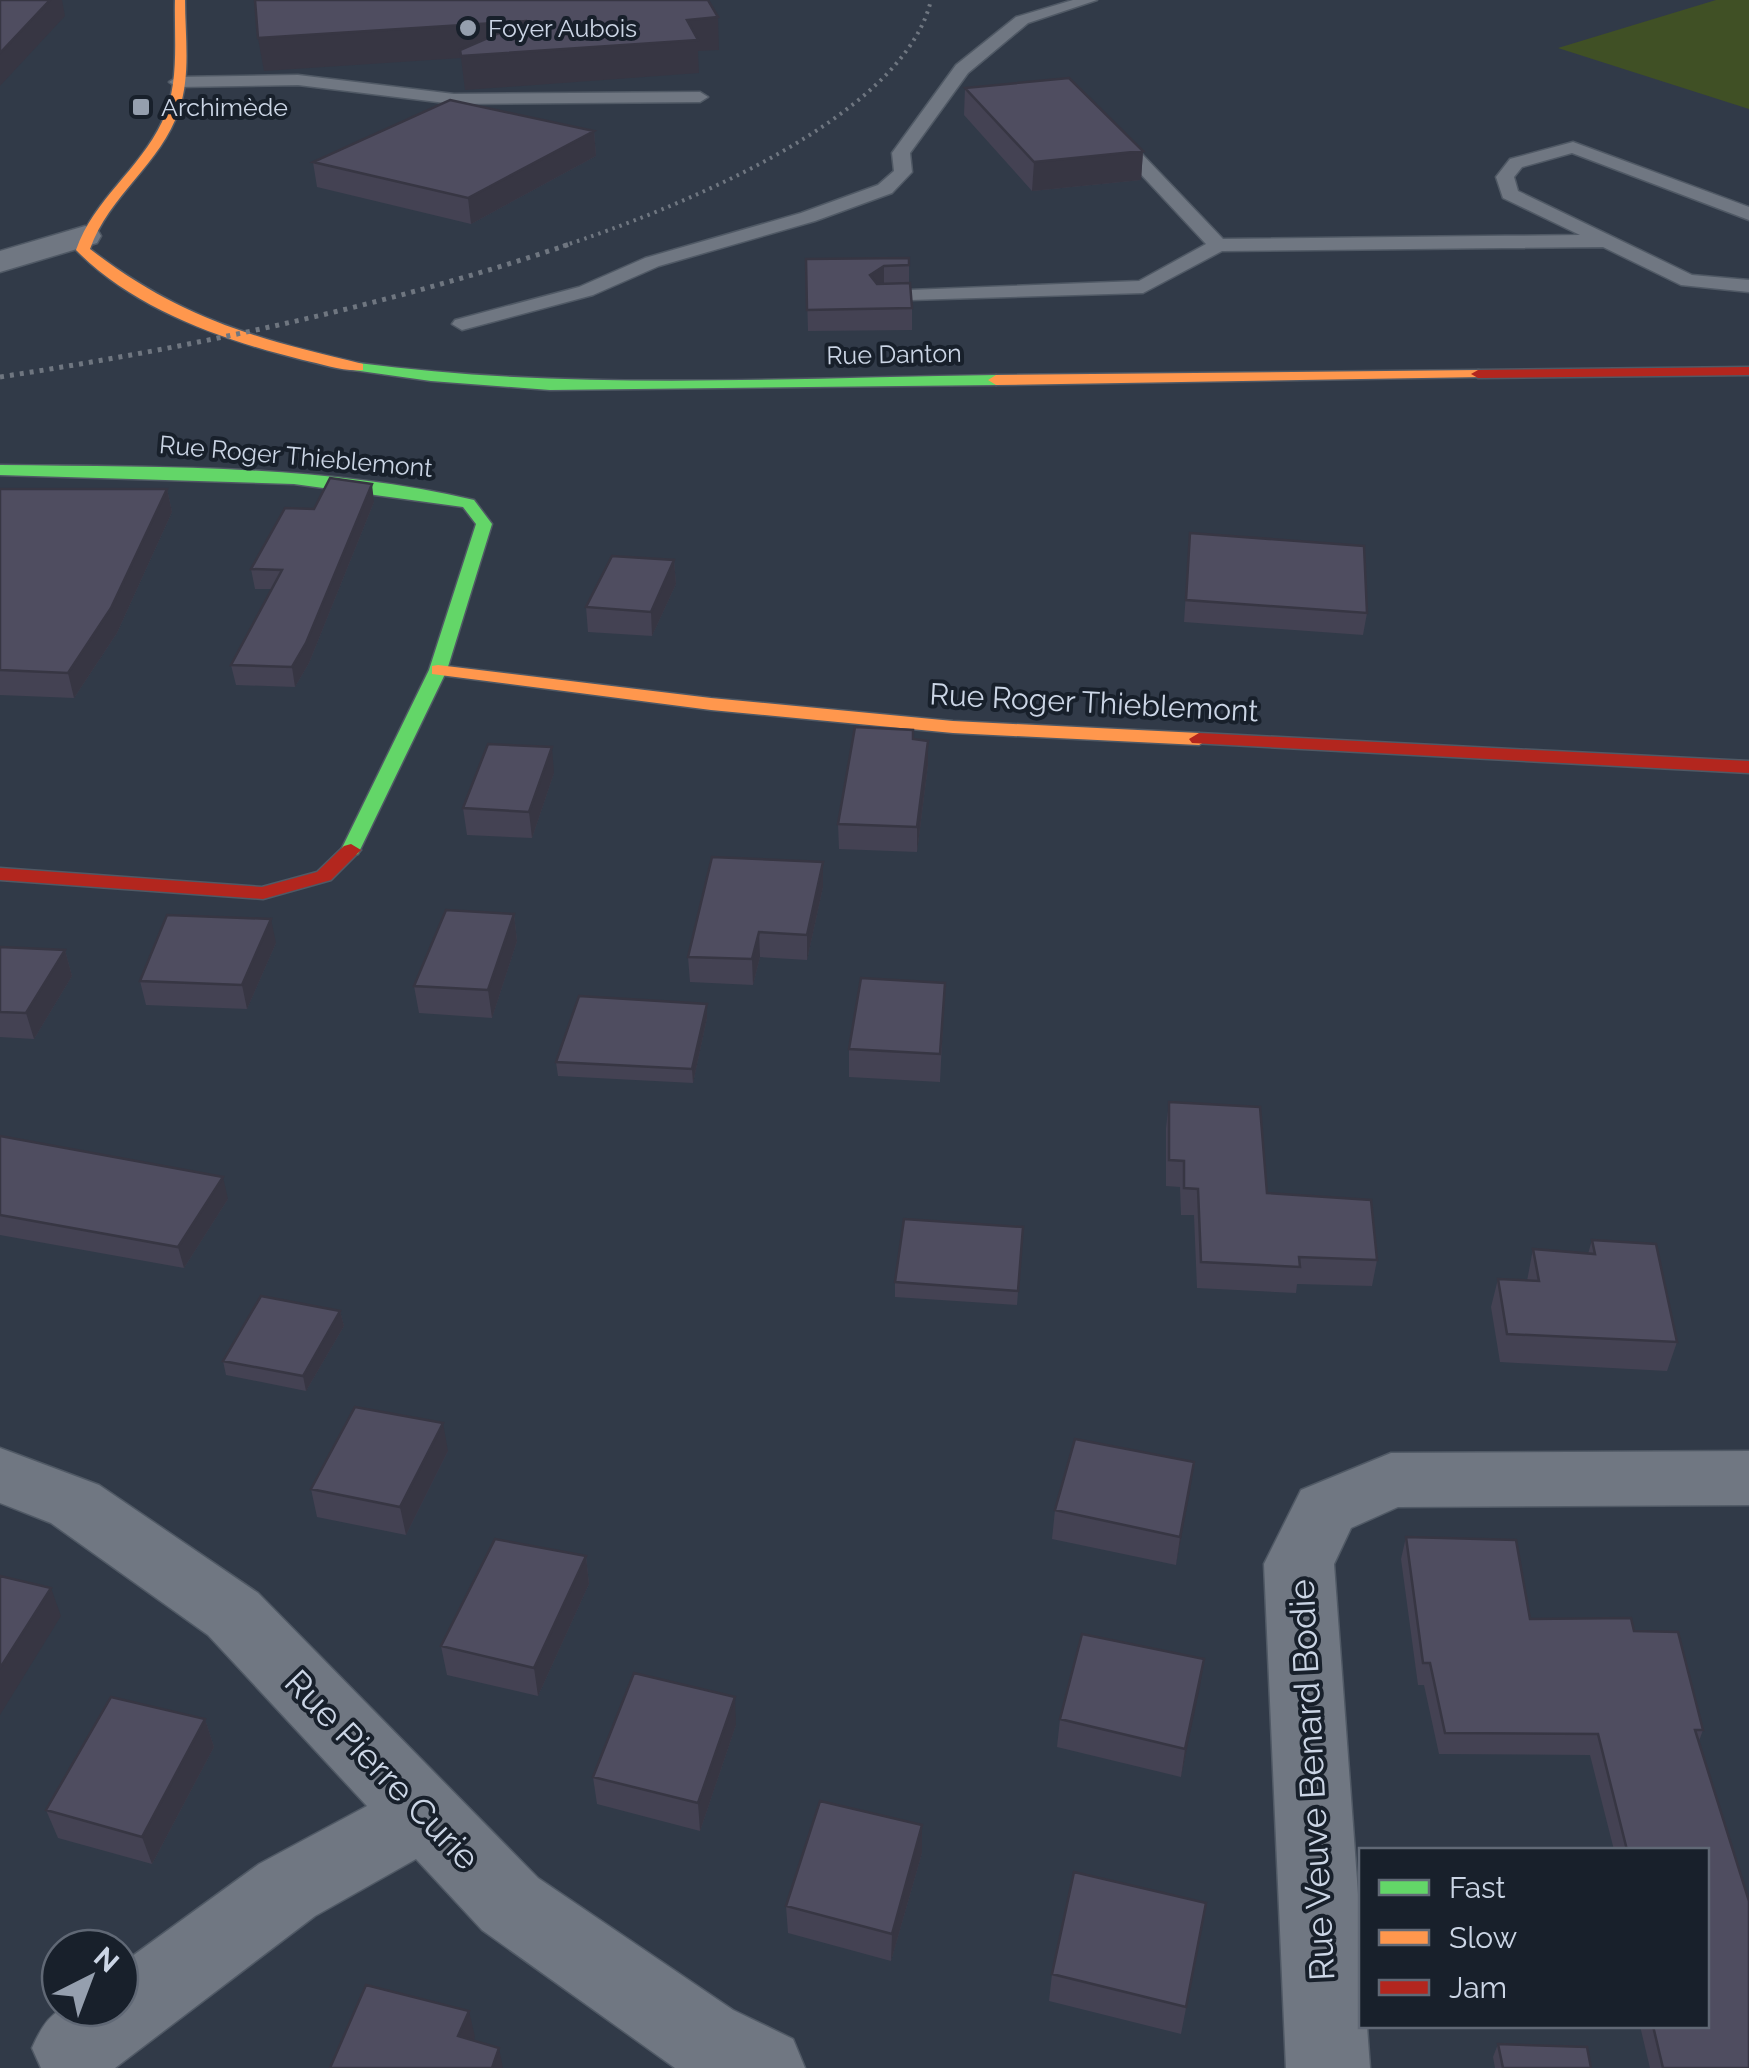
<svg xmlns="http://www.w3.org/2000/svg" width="1749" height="2068" font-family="Raleway,sans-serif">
<rect width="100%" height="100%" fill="#313a48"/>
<!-- green -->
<path fill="#405025" d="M 1716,0 L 1749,0 L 1749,109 L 1558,48 Z"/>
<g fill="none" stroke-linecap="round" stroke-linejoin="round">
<defs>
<path id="lane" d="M 1073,0 L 1097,0 L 1028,23 L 968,73 L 910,153 L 912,172 L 892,193 L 815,221 L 659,266 L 593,295 L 462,330 L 452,324 L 455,320 L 579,287 L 645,258 L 801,213 L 878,185 L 894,171 L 892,153 L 956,65 L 1016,17 Z
M 298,75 L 454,94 L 700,92 L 708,97 L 700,102 L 454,104 L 298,85 L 177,87 L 169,82 L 177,77 Z
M 1114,130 L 1120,131 L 1223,239 L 1580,235 L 1503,198 L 1496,177 L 1510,159 L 1573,142 L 1749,207 L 1749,220 L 1572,153 L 1522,167 L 1514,177 L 1518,191 L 1692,275 L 1749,280 L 1749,292 L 1681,285 L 1603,247 L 1222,251 L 1143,293 L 877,301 L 874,297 L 884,291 L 1139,281 L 1206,244 L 1108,139 L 1105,135 Z"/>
<path id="street" d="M 85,226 L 97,229 L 101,236 L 97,243 L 0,272 L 0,251 Z
M 0,1448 L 99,1485 L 258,1593 L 538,1878 L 733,2010 L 793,2039 L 805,2068 L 675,2068 L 482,1930 L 416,1859 L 315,1916 L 115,2068 L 41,2068 L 32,2048 C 55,1996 69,2008 120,2008 L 120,1965 L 259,1864 L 367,1806 L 208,1635 L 51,1523 L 0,1503 Z
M 1749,1451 L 1749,1505 L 1398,1507 L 1351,1528 L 1334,1564 L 1362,1949 L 1362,2026 L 1367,2026 L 1370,2068 L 1286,2068 L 1264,1564 L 1301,1490 L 1391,1453 Z"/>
<path id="fast" d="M 358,363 C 569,391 784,378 996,375 L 1004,380 L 996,385 L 550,390 L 431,381 L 353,370 L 351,367 Z
M 0,465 C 157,467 320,464 474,500 L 492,524 L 447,670 L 358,854 L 351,856 L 341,850 L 429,670 L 476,524 L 463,507 L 294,484 L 0,475 Z"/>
<path id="slow" d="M 175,0 L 185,0 C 185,36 191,75 179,110 C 161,164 109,195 90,249 C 181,319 254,338 363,364 L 363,370 C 344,372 322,364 303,360 C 223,340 135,310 76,250 C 94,199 139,170 162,122 C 180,85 174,40 175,0 Z
M 1478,370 L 1483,371 L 1483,377 L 996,385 L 988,380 L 996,375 Z
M 438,665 L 711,698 L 953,721 L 1199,733 L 1209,739 L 1199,745 L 953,733 L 711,710 L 432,674 L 432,666 Z"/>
<path id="jam" d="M 1749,367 L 1749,375 L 1478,378 L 1471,374 L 1478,370 Z
M 1199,733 L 1749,761 L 1749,773 L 1192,743 L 1189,739 Z
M 351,844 L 361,850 L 331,880 L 263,899 L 0,880 L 0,868 L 262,887 L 317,872 L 344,846 Z"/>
</defs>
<!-- lane casing -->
<use href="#lane" stroke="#505965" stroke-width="3"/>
<!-- street casing -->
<use href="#street" stroke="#505965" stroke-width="3"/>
<!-- fast casing -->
<use href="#fast" stroke="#505965" stroke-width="3"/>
<!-- slow casing -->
<use href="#slow" stroke="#505965" stroke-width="3"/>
<!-- jam casing -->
<use href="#jam" stroke="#505965" stroke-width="3"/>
<!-- lane -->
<use href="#lane" fill="#707782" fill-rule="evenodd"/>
<!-- street -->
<use href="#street" fill="#707782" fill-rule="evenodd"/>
<!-- fast -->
<use href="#fast" fill="#63d668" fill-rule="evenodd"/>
<!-- slow -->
<use href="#slow" fill="#ff974d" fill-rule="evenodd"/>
<!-- jam -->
<use href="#jam" fill="#b3261e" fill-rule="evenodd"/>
<!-- rail-far1 -->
<path stroke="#6f7680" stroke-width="4" stroke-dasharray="2.5 5" stroke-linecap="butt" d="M 563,246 C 669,211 903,120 931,0"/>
<!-- rail -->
<path stroke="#6f7680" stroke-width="5" stroke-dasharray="4 6" stroke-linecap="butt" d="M 0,377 C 194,347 384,307 570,244"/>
</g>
<!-- wall -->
<path fill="#444253" d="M 965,88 L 1143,151 L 1141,180 L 1032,191 L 964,115 Z
M 594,131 L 596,156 L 471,224 L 317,187 L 313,162 Z
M 909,258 L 909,283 L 912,308 L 912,330 L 808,331 L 806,259 Z
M 0,489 L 167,489 L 172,512 L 117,633 L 74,698 L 0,695 Z
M 374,502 L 309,663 L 295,687 L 236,685 L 231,665 L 271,589 L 255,589 L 251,569 L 314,509 Z
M 1190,533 L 1367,613 L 1363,635 L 1184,622 Z
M 674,560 L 676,584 L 652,636 L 588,632 L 586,607 Z
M 928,765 L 917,852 L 839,849 L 838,824 Z
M 554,773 L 532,838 L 467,835 L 463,808 Z
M 823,887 L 807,960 L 760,957 L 753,985 L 690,982 L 688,957 Z
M 514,914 L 517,941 L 492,1018 L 419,1013 L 414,986 Z
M 276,943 L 247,1009 L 146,1005 L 140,981 Z
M 0,947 L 65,950 L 72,976 L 34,1039 L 0,1037 Z
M 945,983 L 940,1082 L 849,1077 L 849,1049 Z
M 707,1018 L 693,1083 L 558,1076 L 556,1062 Z
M 1169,1102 L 1267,1193 L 1377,1260 L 1372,1286 L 1297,1284 L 1296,1293 L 1197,1288 L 1194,1215 L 1181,1215 L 1180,1187 L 1166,1186 L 1166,1128 Z
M 0,1136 L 228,1199 L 184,1268 L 0,1235 Z
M 1023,1227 L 1017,1305 L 895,1297 L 895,1282 Z
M 1592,1240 L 1677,1342 L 1667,1371 L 1500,1362 L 1491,1307 L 1498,1279 L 1527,1281 L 1533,1249 L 1588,1254 Z
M 340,1311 L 344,1326 L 306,1391 L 226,1375 L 223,1361 Z
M 448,1451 L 406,1535 L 317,1517 L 311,1489 Z
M 1194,1462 L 1176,1565 L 1052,1539 L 1055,1510 Z
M 1406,1537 L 1530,1619 L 1634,1631 L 1703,1730 L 1699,1741 L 1749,2068 L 1650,2068 L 1640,2026 L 1706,2026 L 1706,1850 L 1614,1850 L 1590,1755 L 1439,1754 L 1424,1685 L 1418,1685 L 1401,1559 Z
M 586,1556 L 589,1584 L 538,1696 L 447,1675 L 441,1646 Z
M 1204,1659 L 1181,1777 L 1057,1747 L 1060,1719 Z
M 205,1719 L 214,1747 L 152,1864 L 58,1838 L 46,1810 Z
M 736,1725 L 700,1831 L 597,1804 L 593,1777 Z
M 922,1853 L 891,1961 L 788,1933 L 786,1906 Z
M 1201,1930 L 1181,2034 L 1049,2001 L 1052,1974 Z
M 1498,2044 L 1591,2068 L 1495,2068 L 1493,2057 Z"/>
<!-- shaded-wall -->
<path fill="#373643" d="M 50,0 L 62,0 L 65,16 L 0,86 L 0,53 Z
M 718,17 L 719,50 L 698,51 L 699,73 L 465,90 L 460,50 L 461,58 L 264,71 L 258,38 L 527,21 L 687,20 Z
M 594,131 L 596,156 L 471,224 L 468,198 Z
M 1143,151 L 1141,180 L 1032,191 L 1034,162 Z
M 884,266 L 884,287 L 870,296 L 870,275 Z
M 372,484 L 374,502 L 309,663 L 295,687 L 292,667 Z
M 167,489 L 172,512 L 117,633 L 74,698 L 68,673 Z
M 674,560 L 676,584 L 652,636 L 651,612 Z
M 928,741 L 928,765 L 917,852 L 917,827 Z
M 552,747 L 554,773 L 532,838 L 529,812 Z
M 823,862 L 823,887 L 807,960 L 807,935 Z
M 514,914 L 517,941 L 492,1018 L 488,990 Z
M 271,919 L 276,943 L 247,1009 L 242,985 Z
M 759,932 L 760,957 L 753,985 L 752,959 Z
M 65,950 L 72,976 L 34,1039 L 26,1013 Z
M 707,1004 L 707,1018 L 693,1083 L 692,1069 Z
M 223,1177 L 228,1199 L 184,1268 L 178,1247 Z
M 340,1311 L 344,1326 L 306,1391 L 303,1376 Z
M 443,1423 L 448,1451 L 406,1535 L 400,1507 Z
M 1194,1462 L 1190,1491 L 1176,1565 L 1180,1537 Z
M 586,1556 L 589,1584 L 538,1696 L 534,1668 Z
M 51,1588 L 61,1616 L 0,1715 L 0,1668 Z
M 1204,1659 L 1200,1687 L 1181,1777 L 1185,1749 Z
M 735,1697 L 736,1725 L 700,1831 L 698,1803 Z
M 205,1719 L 214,1747 L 152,1864 L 142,1837 Z
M 922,1825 L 922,1853 L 891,1961 L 892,1934 Z
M 469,2011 L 475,2037 L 465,2063 L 458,2036 Z
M 499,2048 L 503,2068 L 492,2068 Z"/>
<!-- building -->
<path fill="#4f4d60" stroke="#373643" stroke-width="2.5" d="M 0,0 L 50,0 L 0,53 Z
M 255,0 L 708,0 L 718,17 L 687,20 L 698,40 L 461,56 L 460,50 L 527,21 L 258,38 Z
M 1069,78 L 1143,151 L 1034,162 L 965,88 Z
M 450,100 L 594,131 L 468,198 L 313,162 Z
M 909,258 L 909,265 L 884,266 L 870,275 L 877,284 L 910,283 L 912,308 L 807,310 L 806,259 Z
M 330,478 L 372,484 L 306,643 L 292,667 L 231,665 L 282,570 L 251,569 L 285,508 L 314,509 Z
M 0,489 L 167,489 L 111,608 L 68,673 L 0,670 Z
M 1190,533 L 1364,546 L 1367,613 L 1186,600 Z
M 612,556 L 674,560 L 651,612 L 586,607 Z
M 855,727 L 913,730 L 913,739 L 928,741 L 917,827 L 838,824 Z
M 488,744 L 552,747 L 529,812 L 463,808 Z
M 712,857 L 823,862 L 807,935 L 759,932 L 752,959 L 688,957 Z
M 446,910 L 514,914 L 488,990 L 414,986 Z
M 167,915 L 271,919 L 242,985 L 140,981 Z
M 0,947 L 65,950 L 26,1013 L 0,1012 Z
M 861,978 L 945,983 L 940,1054 L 849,1049 Z
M 579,996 L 707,1004 L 692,1069 L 556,1062 Z
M 1169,1102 L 1260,1107 L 1267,1193 L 1371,1200 L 1377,1260 L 1299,1257 L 1300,1267 L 1201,1262 L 1198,1189 L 1184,1188 L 1184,1161 L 1169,1160 Z
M 0,1136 L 223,1177 L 178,1247 L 0,1215 Z
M 904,1219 L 1023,1227 L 1018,1291 L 895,1282 Z
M 1592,1240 L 1656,1244 L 1677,1342 L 1507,1334 L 1498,1279 L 1539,1281 L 1533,1249 L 1595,1254 Z
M 261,1296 L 340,1311 L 303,1376 L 223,1361 Z
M 355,1407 L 443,1423 L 400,1507 L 311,1489 Z
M 1075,1439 L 1194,1462 L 1180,1537 L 1055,1510 Z
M 1406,1537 L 1516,1540 L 1530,1619 L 1631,1618 L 1634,1631 L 1678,1632 L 1703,1730 L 1695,1730 L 1749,1901 L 1749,2068 L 1663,2068 L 1653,2026 L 1706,2026 L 1706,1850 L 1627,1850 L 1598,1734 L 1445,1733 L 1430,1663 L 1423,1663 Z
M 495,1539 L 586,1556 L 534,1668 L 441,1646 Z
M 0,1576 L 51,1588 L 0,1668 Z
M 1082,1634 L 1204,1659 L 1185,1749 L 1060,1719 Z
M 634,1673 L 735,1697 L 698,1803 L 593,1777 Z
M 111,1697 L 205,1719 L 142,1837 L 46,1810 Z
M 820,1801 L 922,1825 L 892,1934 L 786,1906 Z
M 1074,1872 L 1206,1903 L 1186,2007 L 1052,1974 Z
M 366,1985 L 469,2011 L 458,2036 L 499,2048 L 492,2068 L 330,2068 Z
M 1498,2044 L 1587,2047 L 1591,2068 L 1503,2068 Z"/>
<!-- markers -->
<g fill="#959fae" stroke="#18202b" stroke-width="4">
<circle cx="468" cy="28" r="10"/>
<rect x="131" y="97" width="20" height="20" rx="5"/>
</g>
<g text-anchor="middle" stroke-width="8" stroke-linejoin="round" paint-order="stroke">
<!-- far-poi labels -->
<g font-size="25" fill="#cbd5e5" stroke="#18202b" text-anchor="start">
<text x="488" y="37">Foyer Aubois</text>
<text x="161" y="116">Archimède</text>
</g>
<!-- far-street labels -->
<g font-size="25" fill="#cbd5e5" stroke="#18202b">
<text transform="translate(894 354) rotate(-1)" y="9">Rue Danton</text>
<text transform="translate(296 456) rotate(5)" y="9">Rue Roger Thieblemont</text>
</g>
<!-- street labels -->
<g font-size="30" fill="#cbd5e5" stroke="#18202b">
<text transform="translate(1094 703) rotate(3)" y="10">Rue Roger Thieblemont</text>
</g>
<!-- near-street labels -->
<g font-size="35" fill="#cbd5e5" stroke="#18202b">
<text transform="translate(382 1770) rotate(46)" y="12">Rue Pierre Curie</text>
<text transform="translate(1312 1780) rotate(-93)" y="12">Rue Veuve Benard Bodie</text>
</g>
</g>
<!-- legend -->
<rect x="1359" y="1848" width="350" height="180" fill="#18202b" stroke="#606875" stroke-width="2.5"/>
<rect x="1379" y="1880" width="50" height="15" fill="#63d668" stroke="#606875" stroke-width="2.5"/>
<text x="1449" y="1898" font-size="30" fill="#cbd5e5">Fast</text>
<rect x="1379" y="1930" width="50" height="15" fill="#ff974d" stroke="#606875" stroke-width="2.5"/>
<text x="1449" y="1948" font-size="30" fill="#cbd5e5">Slow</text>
<rect x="1379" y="1980" width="50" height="15" fill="#b3261e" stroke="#606875" stroke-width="2.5"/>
<text x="1449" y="1998" font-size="30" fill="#cbd5e5">Jam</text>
<!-- north arrow -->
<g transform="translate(90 1978) rotate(42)"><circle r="48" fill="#18202b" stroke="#606875" stroke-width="2.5"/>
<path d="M0-8L18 38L0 25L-18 38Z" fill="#959fae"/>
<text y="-15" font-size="28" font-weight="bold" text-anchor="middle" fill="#cbd5e5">N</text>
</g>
</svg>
